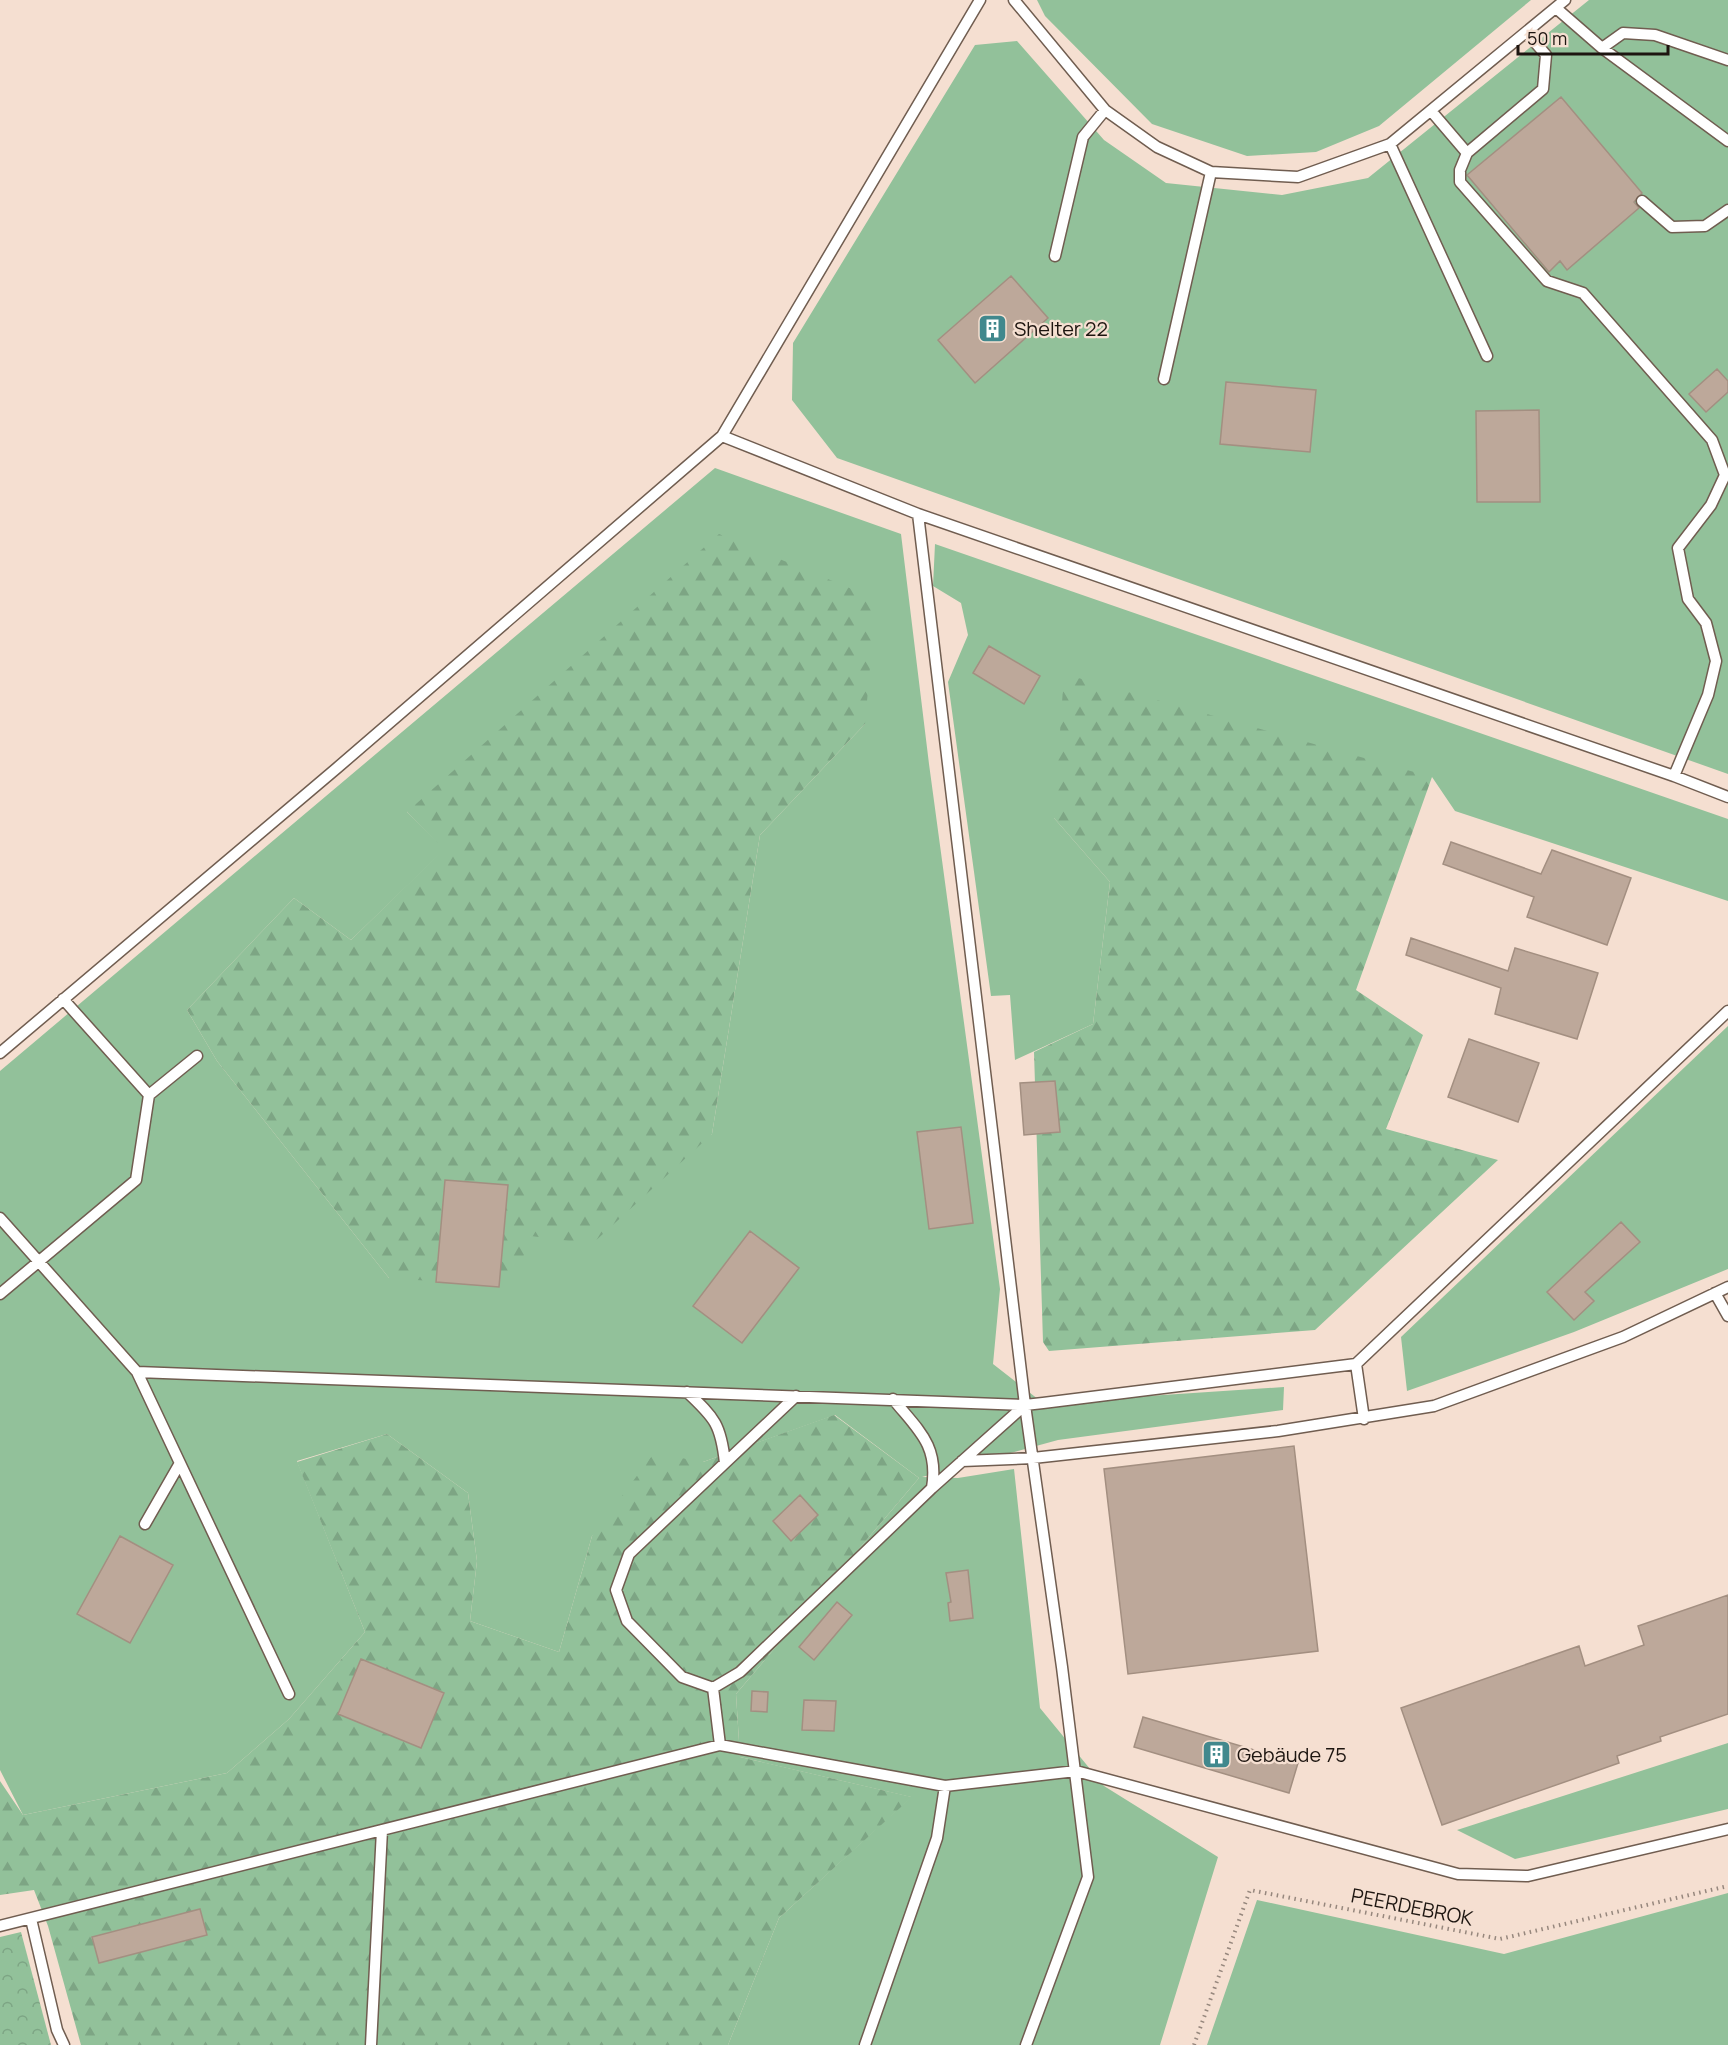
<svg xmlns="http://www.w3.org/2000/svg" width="1728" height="2045" font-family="Manrope,sans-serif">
<defs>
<pattern id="forest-firs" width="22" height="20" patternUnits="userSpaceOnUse" patternTransform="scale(1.5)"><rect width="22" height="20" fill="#92c19a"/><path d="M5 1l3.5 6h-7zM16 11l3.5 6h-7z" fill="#7da584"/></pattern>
<pattern id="park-crowns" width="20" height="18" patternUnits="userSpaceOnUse" patternTransform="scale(1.5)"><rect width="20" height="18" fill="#92c19a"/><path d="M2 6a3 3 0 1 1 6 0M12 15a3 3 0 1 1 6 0" fill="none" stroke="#7da584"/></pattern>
</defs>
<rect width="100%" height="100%" fill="#f5dfd1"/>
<!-- grass -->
<path fill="#92c19a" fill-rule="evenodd" d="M 1037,0 L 1531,0 L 1379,126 L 1316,152 L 1247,156 L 1152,124 L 1045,16 Z
M 1589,0 L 1728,0 L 1728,774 L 837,458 L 792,400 L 793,343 L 975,45 L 1017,41 L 1104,140 L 1166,183 L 1282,195 L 1368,178 Z
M 715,468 L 901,534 L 929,764 L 1000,1289 L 993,1364 L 1043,1403 L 1284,1387 L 1283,1410 L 1058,1440 L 922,1477 L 958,1478 L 1014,1469 L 1040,1708 L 1104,1786 L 1218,1857 L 1160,2045 L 728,2045 L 779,1918 L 911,1797 L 740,1757 L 736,1694 L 919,1478 L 835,1415 L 703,1462 L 592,1536 L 559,1652 L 470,1621 L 477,1561 L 468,1493 L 387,1434 L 297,1461 L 365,1632 L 289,1719 L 227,1773 L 23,1815 L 0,1770 L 0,1071 ZM 865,724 L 760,835 L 712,1134 L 531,1236 L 389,1278 L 217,1061 L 187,1010 L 294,898 L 351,940 L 445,849 L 407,812 Z
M 935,544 L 1728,819 L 1728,901 L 1455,811 L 1432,777 L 1054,818 L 1110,882 L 1093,1024 L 1015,1060 L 1010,995 L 991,996 L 948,682 L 968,635 L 961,603 L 933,586 Z
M 1728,1026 L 1728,1269 L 1574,1332 L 1407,1391 L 1401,1337 Z
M 1728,1743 L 1728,1809 L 1515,1859 L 1457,1830 Z
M 1728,1893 L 1728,2045 L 1207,2045 L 1257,1900 L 1504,1954 Z"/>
<!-- forest -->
<path fill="url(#forest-firs)" d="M 719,534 L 876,599 L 865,724 L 760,835 L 712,1134 L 592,1244 L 531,1236 L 512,1287 L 389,1278 L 217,1061 L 187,1010 L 294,898 L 351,940 L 444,849 L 407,812 Z
M 1064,674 L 1432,777 L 1356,990 L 1423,1035 L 1386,1129 L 1498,1160 L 1315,1330 L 1049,1351 L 1043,1342 L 1034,1052 L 1093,1024 L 1110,882 L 1054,818 Z
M 834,1415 L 919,1478 L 736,1694 L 740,1757 L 912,1797 L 779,1918 L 728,2045 L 81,2045 L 48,1926 L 34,1890 L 0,1895 L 0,1781 L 23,1815 L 227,1773 L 289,1719 L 365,1632 L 297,1462 L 387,1434 L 468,1493 L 477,1561 L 470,1621 L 559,1652 L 592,1536 L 654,1453 L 703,1462 Z"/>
<!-- park -->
<path fill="url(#park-crowns)" d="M 21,1932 L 51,2045 L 0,2045 L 0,1937 Z"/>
<!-- building -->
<path fill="#bda89a" stroke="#a38f81" stroke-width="1.5" d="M 1561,97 L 1642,193 L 1634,202 L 1639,208 L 1567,270 L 1560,261 L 1549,272 L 1467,175 Z
M 1011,276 L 1048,318 L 975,383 L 938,340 Z
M 1717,369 L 1728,381 L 1728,392 L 1706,412 L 1689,394 Z
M 1226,382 L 1316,390 L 1310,452 L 1220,444 Z
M 1539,410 L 1540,502 L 1477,502 L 1476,411 Z
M 989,646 L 1040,676 L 1024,704 L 973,673 Z
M 1451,842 L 1541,874 L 1552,850 L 1631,878 L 1607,945 L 1527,917 L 1534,897 L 1443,864 Z
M 1411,938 L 1508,971 L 1515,948 L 1598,973 L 1577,1039 L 1495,1014 L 1501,988 L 1406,955 Z
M 1469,1039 L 1539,1063 L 1518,1122 L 1448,1097 Z
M 1055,1081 L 1060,1132 L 1024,1135 L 1020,1083 Z
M 961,1127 L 973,1223 L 929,1229 L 917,1132 Z
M 445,1180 L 508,1185 L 499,1287 L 436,1282 Z
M 1621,1222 L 1640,1242 L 1585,1292 L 1594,1301 L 1574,1320 L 1547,1292 Z
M 750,1231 L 799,1268 L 742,1343 L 693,1306 Z
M 1294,1446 L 1318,1651 L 1128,1674 L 1104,1469 Z
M 800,1495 L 818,1515 L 791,1541 L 773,1521 Z
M 120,1536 L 173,1565 L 130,1643 L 77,1614 Z
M 968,1570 L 973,1618 L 950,1621 L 948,1603 L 951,1602 L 946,1573 Z
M 1728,1595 L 1728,1714 L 1660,1737 L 1661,1741 L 1617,1756 L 1619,1763 L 1442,1825 L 1401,1708 L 1579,1646 L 1585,1666 L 1644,1645 L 1638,1626 Z
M 837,1602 L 852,1615 L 814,1660 L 799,1647 Z
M 361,1659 L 444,1693 L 421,1748 L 338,1714 Z
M 752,1691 L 768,1692 L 767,1712 L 751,1711 Z
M 804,1700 L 836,1701 L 834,1731 L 802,1730 Z
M 1143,1717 L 1298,1763 L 1289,1793 L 1134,1747 Z
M 200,1909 L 207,1935 L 99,1963 L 92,1937 Z"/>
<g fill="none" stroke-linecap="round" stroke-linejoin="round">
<defs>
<path id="service" d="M 1014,0 L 1105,110 L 1157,147 L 1211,172 L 1298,177 L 1390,144 L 1565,0
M 1556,8 L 1602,48 L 1728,141
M 1602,48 L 1623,33 L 1655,35 L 1728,60
M 1432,112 L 1467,153 L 1543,89 L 1546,55 L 1527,33
M 1390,144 L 1487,356
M 1467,153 L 1460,170 L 1460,182 L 1547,281 L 1583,293 L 1712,440 L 1725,475 L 1711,505 L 1678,548 L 1688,599 L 1706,623 L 1716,661 L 1708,695 L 1674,776
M 1642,201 L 1672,227 L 1705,226 L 1728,210
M 1055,256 L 1083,137 L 1105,110
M 1164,379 L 1211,172
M 722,436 L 918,514 L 1674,776 L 1728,797
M 918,514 L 1025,1405 L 1062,1667 L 1088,1877 L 1026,2045
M 0,1053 L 337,768 L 722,436 L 980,0
M 149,1095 L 197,1056
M 0,1218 L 137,1372 L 1025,1405 L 1043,1403 L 1356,1364 L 1728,1011
M 1715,1293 L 1728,1316
M 0,1294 L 136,1180 L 149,1095 L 63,999
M 1356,1364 L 1364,1419
M 137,1372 L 289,1694
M 687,1392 C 715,1418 721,1425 725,1463 L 629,1554 L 616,1590 L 627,1621 L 682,1677 L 713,1688 L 740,1672 L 932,1488 C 939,1445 918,1430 893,1399
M 962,1461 L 1033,1458 L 1278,1431 L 1434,1406 L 1623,1337 L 1728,1287
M 725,1463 L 796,1396
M 932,1488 L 1025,1405
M 145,1524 L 180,1463
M 713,1688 L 720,1745
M 31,1919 L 57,2030 L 64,2045
M 0,1926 L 720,1745 L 945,1786 L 1076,1771 L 1458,1874 L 1528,1876 L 1728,1829
M 371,2045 L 382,1830
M 865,2045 L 937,1838 L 945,1786"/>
</defs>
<!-- service casing -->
<use href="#service" stroke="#705d50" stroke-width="13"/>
<!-- path -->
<path stroke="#96877d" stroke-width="4" stroke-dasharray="1.5 4.5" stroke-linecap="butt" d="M 1194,2045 L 1250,1890 L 1500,1939 L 1728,1886"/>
<!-- service -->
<use href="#service" stroke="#fff" stroke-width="10"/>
</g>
<!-- icons -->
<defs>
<symbol id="building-square" viewBox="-11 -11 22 22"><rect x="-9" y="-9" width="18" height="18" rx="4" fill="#41888d" stroke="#f5dfd1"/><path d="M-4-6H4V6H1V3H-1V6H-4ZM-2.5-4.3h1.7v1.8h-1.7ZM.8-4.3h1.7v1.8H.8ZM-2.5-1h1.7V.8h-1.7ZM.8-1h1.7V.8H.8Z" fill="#fff"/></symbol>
</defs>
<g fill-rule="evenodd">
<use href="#building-square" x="976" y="312" width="33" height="33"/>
<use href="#building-square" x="1200" y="1738" width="33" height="33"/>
</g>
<g text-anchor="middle" stroke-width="4.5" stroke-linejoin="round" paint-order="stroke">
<!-- poi labels -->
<g font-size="20" fill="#1d1510" stroke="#f5dfd1" text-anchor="start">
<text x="1014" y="336">Shelter 22</text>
<text x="1237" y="1762">Gebäude 75</text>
</g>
<!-- street labels -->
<g font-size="20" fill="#1d1510" stroke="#f5dfd1">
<text transform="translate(1412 1907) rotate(11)" y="7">PEERDEBROK</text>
</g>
</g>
<!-- scale -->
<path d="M1518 45v9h150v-9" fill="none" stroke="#1d1510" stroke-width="3"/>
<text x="1527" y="45" font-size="18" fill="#1d1510" stroke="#f5dfd1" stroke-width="4.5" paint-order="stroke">50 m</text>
</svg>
